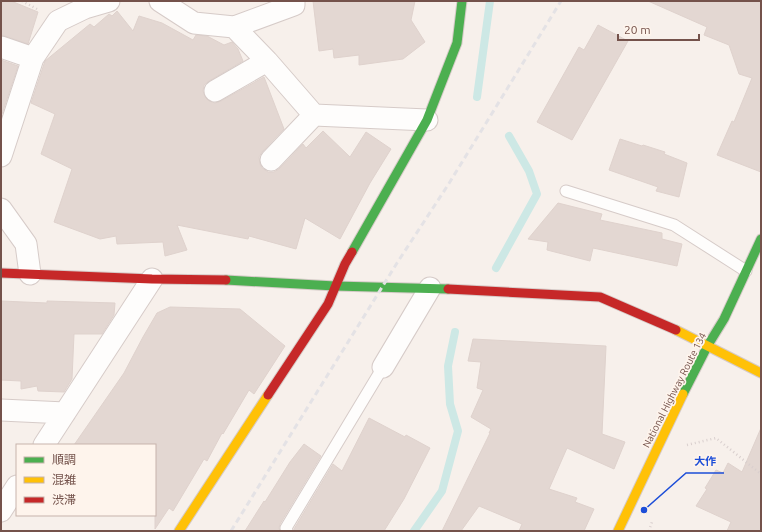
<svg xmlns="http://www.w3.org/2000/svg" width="762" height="532" font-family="Ubuntu,'Noto Sans JP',sans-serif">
<rect width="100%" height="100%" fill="#f7f0eb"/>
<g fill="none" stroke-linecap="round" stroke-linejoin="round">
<!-- stream -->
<path stroke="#cde8e5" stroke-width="8" d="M 477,97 L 490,1
M 496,268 L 537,194 L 529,171 L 509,136
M 414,531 L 442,491 L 458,431 L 450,404 L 448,366 L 455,332"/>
</g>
<!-- building -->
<path fill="#e3d7d2" stroke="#dfd2cd" d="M 1,1 L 11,1 L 38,12 L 28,44 L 5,36 L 1,35 Z
M 313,1 L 415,1 L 411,20 L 425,42 L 403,59 L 359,65 L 359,55 L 334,58 L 333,49 L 319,51 Z
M 648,1 L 761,1 L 761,172 L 717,155 L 732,121 L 734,122 L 752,78 L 739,74 L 729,45 L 704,35 L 707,27 Z
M 117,11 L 133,31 L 139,16 L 162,23 L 193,40 L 196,35 L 207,36 L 224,45 L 232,42 L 238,49 L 243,61 L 209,81 L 204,85 L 203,91 L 205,97 L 209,101 L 215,103 L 221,101 L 264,77 L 284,129 L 262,152 L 259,157 L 260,164 L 262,168 L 268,172 L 274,172 L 279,169 L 303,144 L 306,148 L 323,131 L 350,157 L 366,132 L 391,149 L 370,183 L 340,239 L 305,218 L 296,249 L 249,236 L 248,239 L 177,225 L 187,250 L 165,256 L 163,242 L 117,244 L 116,236 L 100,239 L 54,222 L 72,169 L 41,154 L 55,114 L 31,103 L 45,61 L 90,24 L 94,27 L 109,14 L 112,16 Z
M 598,25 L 628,41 L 572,140 L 537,122 L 579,47 L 584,50 Z
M 1,60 L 18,66 L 2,114 L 1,113 Z
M 620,139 L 642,146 L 643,145 L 665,152 L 664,154 L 687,163 L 679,197 L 656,191 L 658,187 L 609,170 Z
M 558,203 L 602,214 L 600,220 L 662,233 L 662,239 L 682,244 L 677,266 L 593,248 L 590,261 L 547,250 L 548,242 L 528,239 Z
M 1,301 L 47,303 L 47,301 L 115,303 L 114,315 L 102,334 L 74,334 L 72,379 L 64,392 L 38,391 L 37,386 L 21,389 L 21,381 L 1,380 Z
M 170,307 L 240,309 L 285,346 L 254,394 L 249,390 L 223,434 L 222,433 L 207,461 L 204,459 L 173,511 L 169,508 L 155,529 L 155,445 L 74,445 L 124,373 L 143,337 L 157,313 Z
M 473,339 L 606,346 L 602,434 L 625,442 L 614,469 L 567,448 L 549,489 L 577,498 L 575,502 L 594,509 L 584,531 L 519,531 L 522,524 L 479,506 L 461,531 L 442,531 L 490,433 L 489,433 L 491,429 L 471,417 L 483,390 L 477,388 L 481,362 L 468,361 Z
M 369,418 L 405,437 L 406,435 L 430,448 L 404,499 L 384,531 L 294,531 L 294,529 L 333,464 L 342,471 Z
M 761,428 L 761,531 L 727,531 L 731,522 L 696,506 L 707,489 L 705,488 L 716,470 L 723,473 L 728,463 L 742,472 Z
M 304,444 L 321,456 L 280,524 L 279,528 L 280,531 L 245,531 L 264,501 L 265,502 L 290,462 Z"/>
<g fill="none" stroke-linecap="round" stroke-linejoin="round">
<defs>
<path id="lane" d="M 566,191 L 674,225 L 746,271
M 287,531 L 286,528 L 383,367"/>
<path id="street" d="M 160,1 L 194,23 L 234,27 L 267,61 L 314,115 L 427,120
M 234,27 L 294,5 L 294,1
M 1,47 L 33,58
M 215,91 L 267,61
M 1,156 L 33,58 L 58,21 L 85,8 L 109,1
M 271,160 L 314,115
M 1,209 L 26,244 L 30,274
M 383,367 L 430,288
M 1,410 L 65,413
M 44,445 L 152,279
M 1,511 L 17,486"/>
<path id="fast" d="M 352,252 L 427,120 L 457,43 L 462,1
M 226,280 L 335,286 L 448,289
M 683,394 L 708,345 L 724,319 L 761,239"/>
<path id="slow" d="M 676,330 L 761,373
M 179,531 L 268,395
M 618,531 L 683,394"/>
<path id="jam" d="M 1,273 L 152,279 L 226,280
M 448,289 L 600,297 L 676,330
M 268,395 L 328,304 L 345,264 L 352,252"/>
</defs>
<!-- lane casing -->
<use href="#lane" stroke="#d6cbc8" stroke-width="13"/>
<!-- street casing -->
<use href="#street" stroke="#d6cbc8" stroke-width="23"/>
<!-- fast casing -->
<use href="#fast" stroke="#d6cbc8" stroke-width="11"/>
<!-- slow casing -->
<use href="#slow" stroke="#d6cbc8" stroke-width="11"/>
<!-- jam casing -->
<use href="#jam" stroke="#d6cbc8" stroke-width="11"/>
<!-- path -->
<path stroke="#d9cfce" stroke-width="2.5" stroke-dasharray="1 3" stroke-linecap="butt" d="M 22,1 L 37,9
M 687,445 L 716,438 L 761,474
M 649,531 L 652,522"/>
<!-- lane -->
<use href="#lane" stroke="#fefdfc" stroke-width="11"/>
<!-- street -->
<use href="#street" stroke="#fefdfc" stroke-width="21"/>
<!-- fast -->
<use href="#fast" stroke="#4caf50" stroke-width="9"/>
<!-- slow -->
<use href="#slow" stroke="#ffc107" stroke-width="9"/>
<!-- jam -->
<use href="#jam" stroke="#c62828" stroke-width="9"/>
<!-- rail -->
<path stroke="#e4e2e5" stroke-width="3" stroke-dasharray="6 4" stroke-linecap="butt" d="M 231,531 L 397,263 L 448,185 L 561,1"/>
</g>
<g text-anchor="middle" stroke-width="3.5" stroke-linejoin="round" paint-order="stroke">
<!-- street labels -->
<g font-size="10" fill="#74524b" stroke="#fef4ec">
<text transform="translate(674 390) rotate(-63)" y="4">National Highway Route 134</text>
</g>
</g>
<!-- callouts -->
<path fill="none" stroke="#1d4ed8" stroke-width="1.5" d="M644 510L686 473H724"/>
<circle fill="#1d4ed8" stroke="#fef4ec" stroke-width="1.5" cx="644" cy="510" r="4"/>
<g font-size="11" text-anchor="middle" font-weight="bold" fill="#1d4ed8" stroke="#fef4ec" stroke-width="3.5" stroke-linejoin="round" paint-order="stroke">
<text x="705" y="465">大作</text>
</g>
<!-- border -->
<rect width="762" height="532" fill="none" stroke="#74524b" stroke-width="4"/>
<!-- legend -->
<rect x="16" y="444" width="140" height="72" fill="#fef4ec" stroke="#c7b3ac"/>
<rect x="24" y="457" width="20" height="6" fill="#4caf50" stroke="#c7b3ac"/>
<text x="52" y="464" font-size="12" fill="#74524b">順調</text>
<rect x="24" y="477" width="20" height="6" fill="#ffc107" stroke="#c7b3ac"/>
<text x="52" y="484" font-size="12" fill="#74524b">混雑</text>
<rect x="24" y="497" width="20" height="6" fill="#c62828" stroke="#c7b3ac"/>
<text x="52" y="504" font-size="12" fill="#74524b">渋滞</text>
<!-- scale -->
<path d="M618 34v6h81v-6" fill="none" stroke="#74524b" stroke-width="2"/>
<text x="624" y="34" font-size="12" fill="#74524b" stroke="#fef4ec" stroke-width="3" paint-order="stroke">20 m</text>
</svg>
